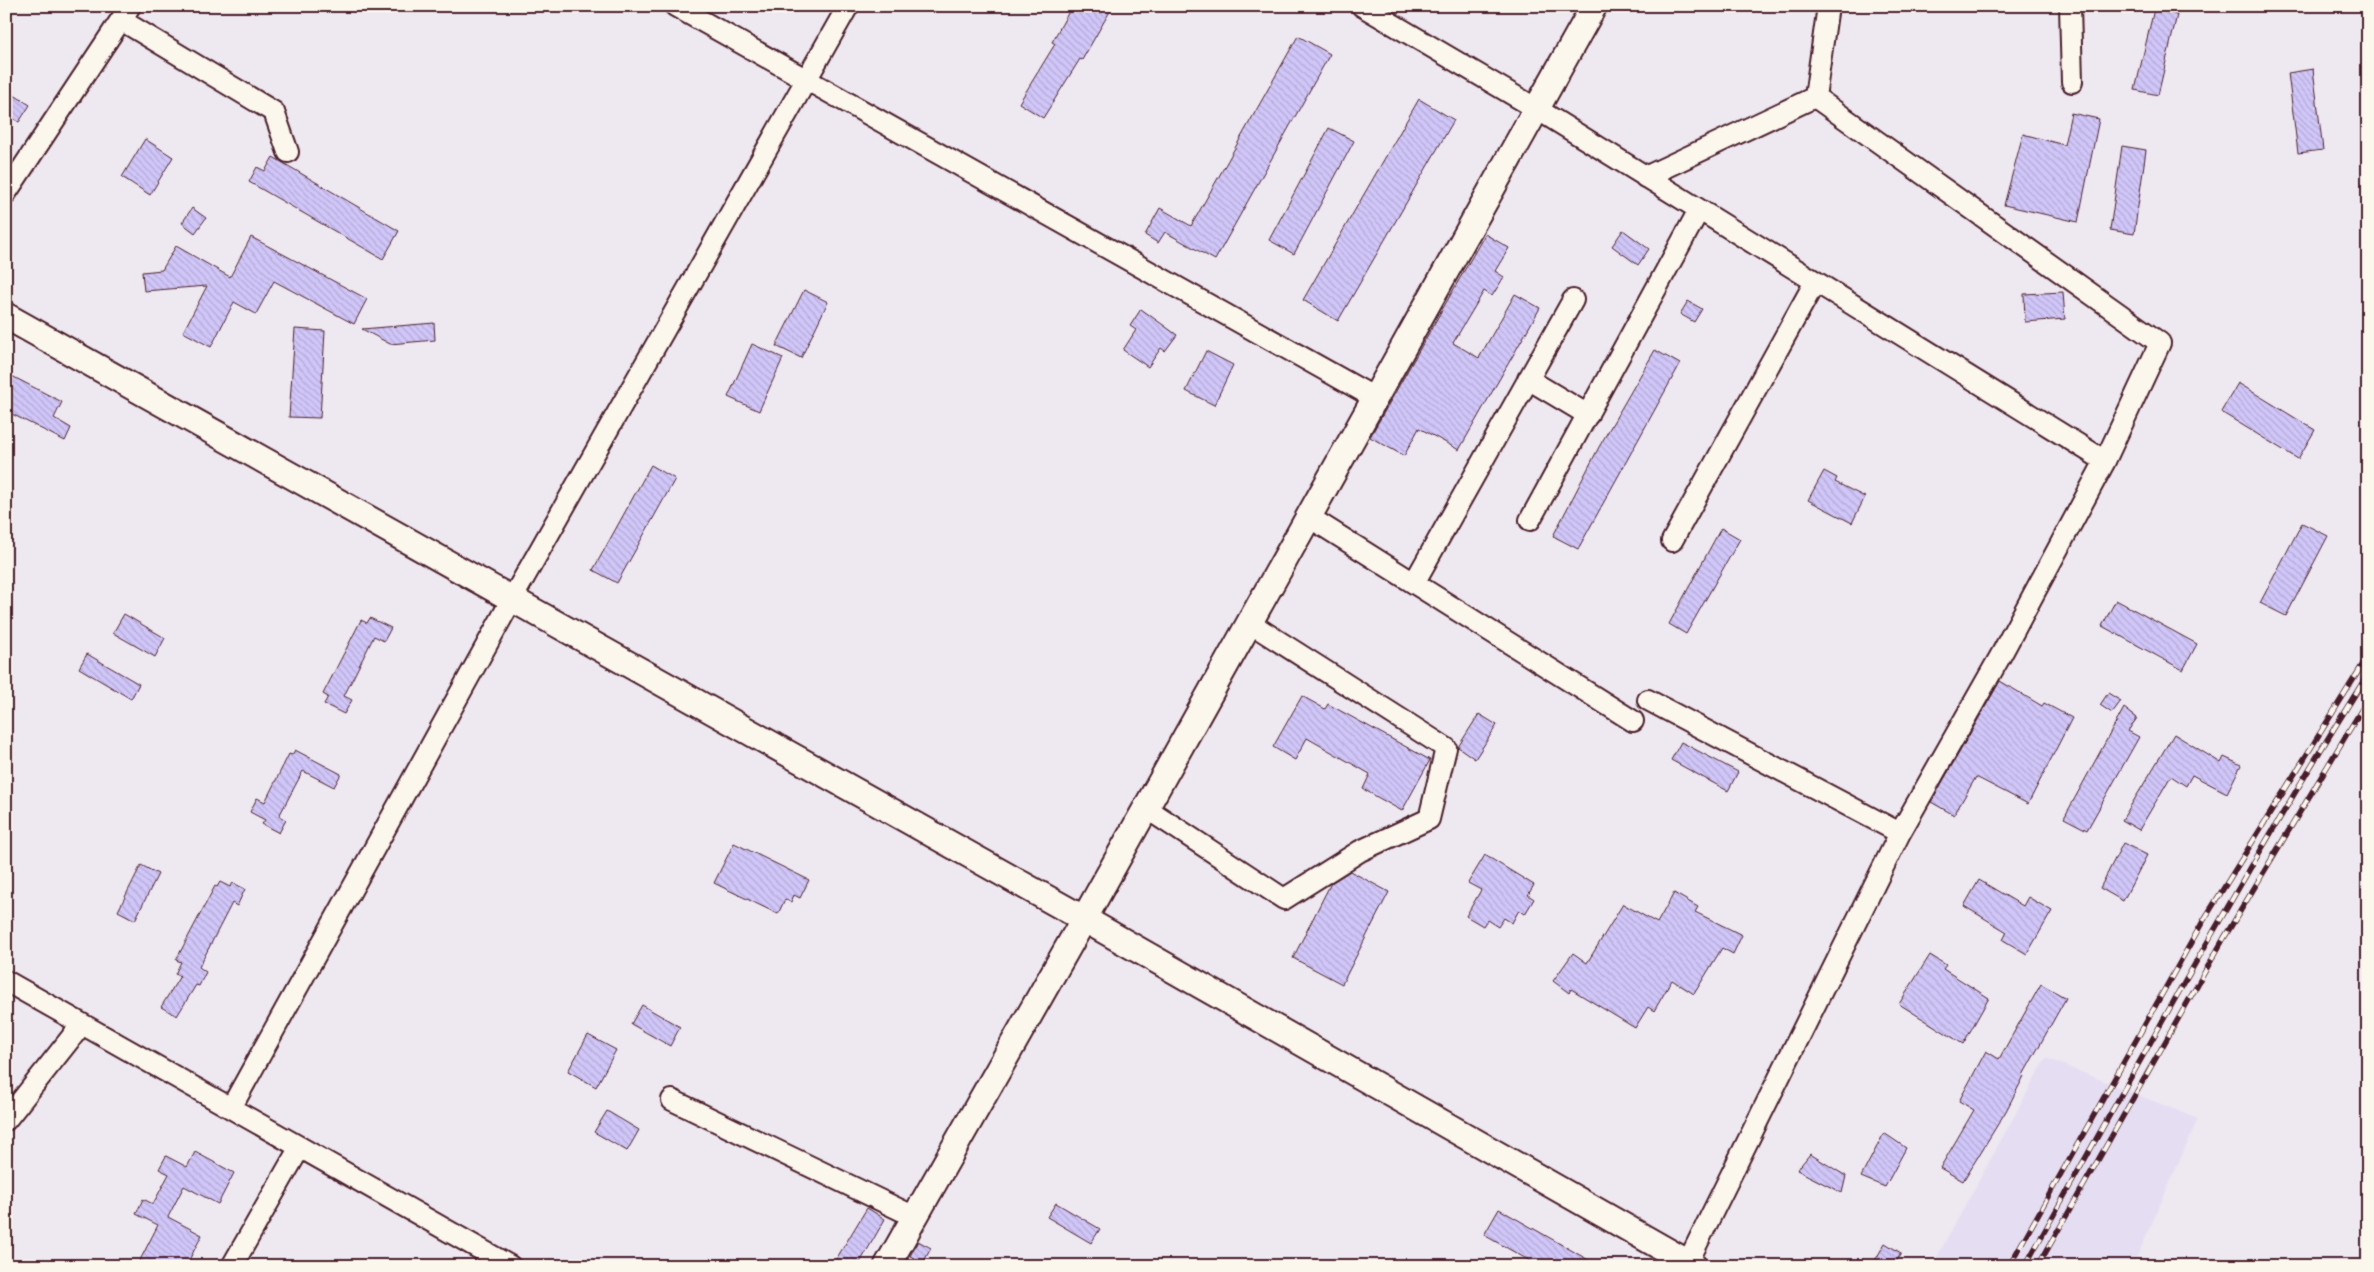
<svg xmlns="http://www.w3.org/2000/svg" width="2374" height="1272" font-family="'Architects Daughter',sans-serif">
<defs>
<pattern id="building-back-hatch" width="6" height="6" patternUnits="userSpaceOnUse" patternTransform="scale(1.25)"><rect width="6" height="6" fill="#d0c6f8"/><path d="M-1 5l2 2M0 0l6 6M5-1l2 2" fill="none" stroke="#b4aad5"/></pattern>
</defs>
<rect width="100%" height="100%" fill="#eee8f0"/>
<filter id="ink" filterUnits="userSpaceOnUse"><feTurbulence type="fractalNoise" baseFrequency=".02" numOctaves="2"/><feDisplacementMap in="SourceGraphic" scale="10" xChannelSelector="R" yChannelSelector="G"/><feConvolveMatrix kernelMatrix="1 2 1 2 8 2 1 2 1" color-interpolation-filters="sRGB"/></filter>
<g filter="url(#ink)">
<!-- built -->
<path fill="#e5def2" d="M 2046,1058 L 2198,1119 L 2133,1266 L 1932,1266 Z"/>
<!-- building -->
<path fill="url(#building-back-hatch)" stroke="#4a1f2b" d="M 1072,6 L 1113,6 L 1082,60 L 1080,59 L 1043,118 L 1019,103 L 1055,44 L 1052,42 Z
M 2154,9 L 2177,15 L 2158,95 L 2135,90 Z
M 1298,36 L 1330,54 L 1215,260 L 1165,232 L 1158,243 L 1145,235 L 1160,208 L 1191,226 Z
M 2313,69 L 2323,150 L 2298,153 L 2288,73 Z
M 6,90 L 30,105 L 19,122 L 6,114 Z
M 1419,99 L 1454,120 L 1338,321 L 1303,300 Z
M 2071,113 L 2099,119 L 2078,222 L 2004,205 L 2023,134 L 2064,145 Z
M 1329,128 L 1354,141 L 1294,254 L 1269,240 Z
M 145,139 L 173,157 L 150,195 L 122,177 Z
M 2122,146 L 2146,150 L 2134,234 L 2110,230 Z
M 273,157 L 399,231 L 383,259 L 249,182 L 257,167 L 265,171 Z
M 192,208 L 206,218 L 195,233 L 182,223 Z
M 1623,230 L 1649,249 L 1638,265 L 1612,246 Z
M 1485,234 L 1509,248 L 1495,271 L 1504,277 L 1492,296 L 1484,291 L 1453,343 L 1479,358 L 1515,294 L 1540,308 L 1459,450 L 1419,428 L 1404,456 L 1370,437 Z
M 251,237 L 367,299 L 354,324 L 274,281 L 256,314 L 234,302 L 211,347 L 183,332 L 207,286 L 144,291 L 142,272 L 162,270 L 176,246 L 230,277 Z
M 804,290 L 828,302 L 801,358 L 776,346 Z
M 2063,292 L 2065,319 L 2025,322 L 2024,294 Z
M 1688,301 L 1702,309 L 1694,322 L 1680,314 Z
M 1141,309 L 1177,335 L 1165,351 L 1161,348 L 1148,367 L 1123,350 L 1136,330 L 1130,326 Z
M 434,323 L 435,340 L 390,344 L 362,329 Z
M 295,329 L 325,331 L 320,418 L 289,417 Z
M 752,344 L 783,358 L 759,411 L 728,397 Z
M 1655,350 L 1680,364 L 1578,549 L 1553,536 L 1599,447 Z
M 1206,351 L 1233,365 L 1214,405 L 1186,391 Z
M 6,373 L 62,402 L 54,418 L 71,428 L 65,441 L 6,411 Z
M 2238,383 L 2315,430 L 2298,459 L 2221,412 Z
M 651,465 L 675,479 L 617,583 L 593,570 Z
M 1824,471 L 1837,478 L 1835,482 L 1865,497 L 1852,523 L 1808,500 Z
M 2302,523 L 2328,536 L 2286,616 L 2260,603 Z
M 1721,528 L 1740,539 L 1686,634 L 1669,624 Z
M 2116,600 L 2197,644 L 2183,670 L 2102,626 Z
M 124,614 L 165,638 L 155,657 L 113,633 Z
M 370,618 L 391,628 L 384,641 L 374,636 L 344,696 L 352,700 L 344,714 L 324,704 L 328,697 L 323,694 L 361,620 L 367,623 Z
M 87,654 L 139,684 L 131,699 L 79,668 Z
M 2000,681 L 2042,706 L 2044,703 L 2072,718 L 2028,804 L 1976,777 L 1954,815 L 1931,802 Z
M 2108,693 L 2121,701 L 2112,713 L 2100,705 Z
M 1302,696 L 1325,709 L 1328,704 L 1430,760 L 1402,811 L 1363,789 L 1370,774 L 1307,738 L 1295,760 L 1273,747 Z
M 2124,708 L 2137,718 L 2128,731 L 2139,737 L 2087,830 L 2064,818 Z
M 1479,714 L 1497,725 L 1475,759 L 1458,747 Z
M 2174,734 L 2221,763 L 2224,757 L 2241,765 L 2227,793 L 2192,775 L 2186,786 L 2171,776 L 2139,830 L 2122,820 Z
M 1681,742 L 1738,772 L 1728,791 L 1671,760 Z
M 295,750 L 341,774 L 334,787 L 303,771 L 279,816 L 286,820 L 279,833 L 262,824 L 265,820 L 250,812 L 257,798 L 265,802 L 289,754 L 292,755 Z
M 734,843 L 809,880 L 800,898 L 794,895 L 791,902 L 785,899 L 778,914 L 714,883 Z
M 2123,843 L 2147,855 L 2123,901 L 2100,888 Z
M 1485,855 L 1534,885 L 1528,895 L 1534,899 L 1525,914 L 1519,910 L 1512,923 L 1504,918 L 1498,927 L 1487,920 L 1483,926 L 1466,916 L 1481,890 L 1468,883 Z
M 141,865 L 158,874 L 135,920 L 118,911 Z
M 1350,871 L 1389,892 L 1342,984 L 1293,958 L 1331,883 Z
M 1979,880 L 2023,906 L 2028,897 L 2052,911 L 2027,954 L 2003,940 L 2007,932 L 1964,906 Z
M 220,882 L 230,887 L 233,883 L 245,889 L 237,906 L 232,903 L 199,967 L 206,972 L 199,986 L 196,985 L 177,1016 L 161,1007 L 180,976 L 175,974 L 181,962 L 176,960 L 215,886 L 217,887 Z
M 1674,893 L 1698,907 L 1695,912 L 1742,935 L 1733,954 L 1722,948 L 1694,994 L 1672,980 L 1654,1011 L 1648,1007 L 1635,1028 L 1571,989 L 1569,993 L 1553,981 L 1573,953 L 1587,963 L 1623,904 L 1657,923 Z
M 1930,955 L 1946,965 L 1943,969 L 1989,998 L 1963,1044 L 1899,1004 Z
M 2041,984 L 2066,998 L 2023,1075 L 2024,1076 L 2006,1111 L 1963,1181 L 1940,1168 L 1974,1110 L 1959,1101 L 1986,1051 L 1999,1059 Z
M 642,1005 L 680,1027 L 670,1046 L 631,1024 Z
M 588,1035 L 616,1050 L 596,1087 L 568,1071 Z
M 607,1111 L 639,1130 L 627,1151 L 594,1132 Z
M 1884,1133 L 1906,1148 L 1885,1187 L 1861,1177 Z
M 195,1152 L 234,1173 L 218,1204 L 184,1186 L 168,1217 L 202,1235 L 186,1266 L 137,1266 L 158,1225 L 136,1214 L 143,1199 L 153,1204 L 169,1174 L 159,1169 L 166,1156 L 187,1167 Z
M 1810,1154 L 1846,1176 L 1842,1193 L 1797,1170 Z
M 1056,1203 L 1100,1229 L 1091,1243 L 1047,1217 Z
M 867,1208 L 885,1219 L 858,1266 L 832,1266 Z
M 1499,1209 L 1599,1266 L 1539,1266 L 1484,1235 Z
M 918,1241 L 931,1248 L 923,1263 L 910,1256 Z
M 1885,1243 L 1901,1253 L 1894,1266 L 1872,1266 Z"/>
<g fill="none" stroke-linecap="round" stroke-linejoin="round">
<defs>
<path id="minor" d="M 675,6 L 1375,398
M 1362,6 L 1537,109 L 2105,461
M 2070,6 L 2072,82
M 121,20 L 274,112 L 288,152
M 1645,177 L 1815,97 L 1828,6
M 6,193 L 130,6
M 1528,379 L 1588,415
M 1309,517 L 1633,721
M 1530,520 L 1699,210
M 1672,541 L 1815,282
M 1414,583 L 1573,300
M 1648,700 L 1900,833
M 1146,808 L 1284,899 L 1360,851 L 1429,819 L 1446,748 L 1250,623
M 6,981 L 510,1266
M 672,1100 L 915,1217
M 231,1108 L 512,599 L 848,6
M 6,1120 L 82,1024
M 232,1266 L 300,1147
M 1686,1266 L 1900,833 L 2001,655 L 2105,461 L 2160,343 L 1815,97"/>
<path id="tertiary" d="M 6,316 L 1084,919 L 1694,1266
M 887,1266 L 1084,919 L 1594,6"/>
</defs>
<!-- minor casing -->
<use href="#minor" stroke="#4a1f2b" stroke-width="24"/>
<!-- tertiary casing -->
<use href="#tertiary" stroke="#4a1f2b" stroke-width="29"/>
<!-- minor -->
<use href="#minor" stroke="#fbf7ec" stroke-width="20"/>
<!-- tertiary -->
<use href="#tertiary" stroke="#fbf7ec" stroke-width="25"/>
<defs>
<path id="rail" d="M 2009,1266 L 2202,923 L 2368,656
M 2025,1266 C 2137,1067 2246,867 2368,674
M 2038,1266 L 2224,938 L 2368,699"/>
</defs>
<!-- rail casing -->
<use href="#rail" stroke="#4a1f2b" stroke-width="5.5"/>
<!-- rail -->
<use href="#rail" stroke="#fbf7ec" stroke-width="4" stroke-dasharray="11" stroke-linecap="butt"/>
</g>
</g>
<!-- margin -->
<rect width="2374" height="1272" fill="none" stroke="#fbf7ec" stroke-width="25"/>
<rect x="12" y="12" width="2349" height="1247" fill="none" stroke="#4a1f2b" stroke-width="2" filter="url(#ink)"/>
</svg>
